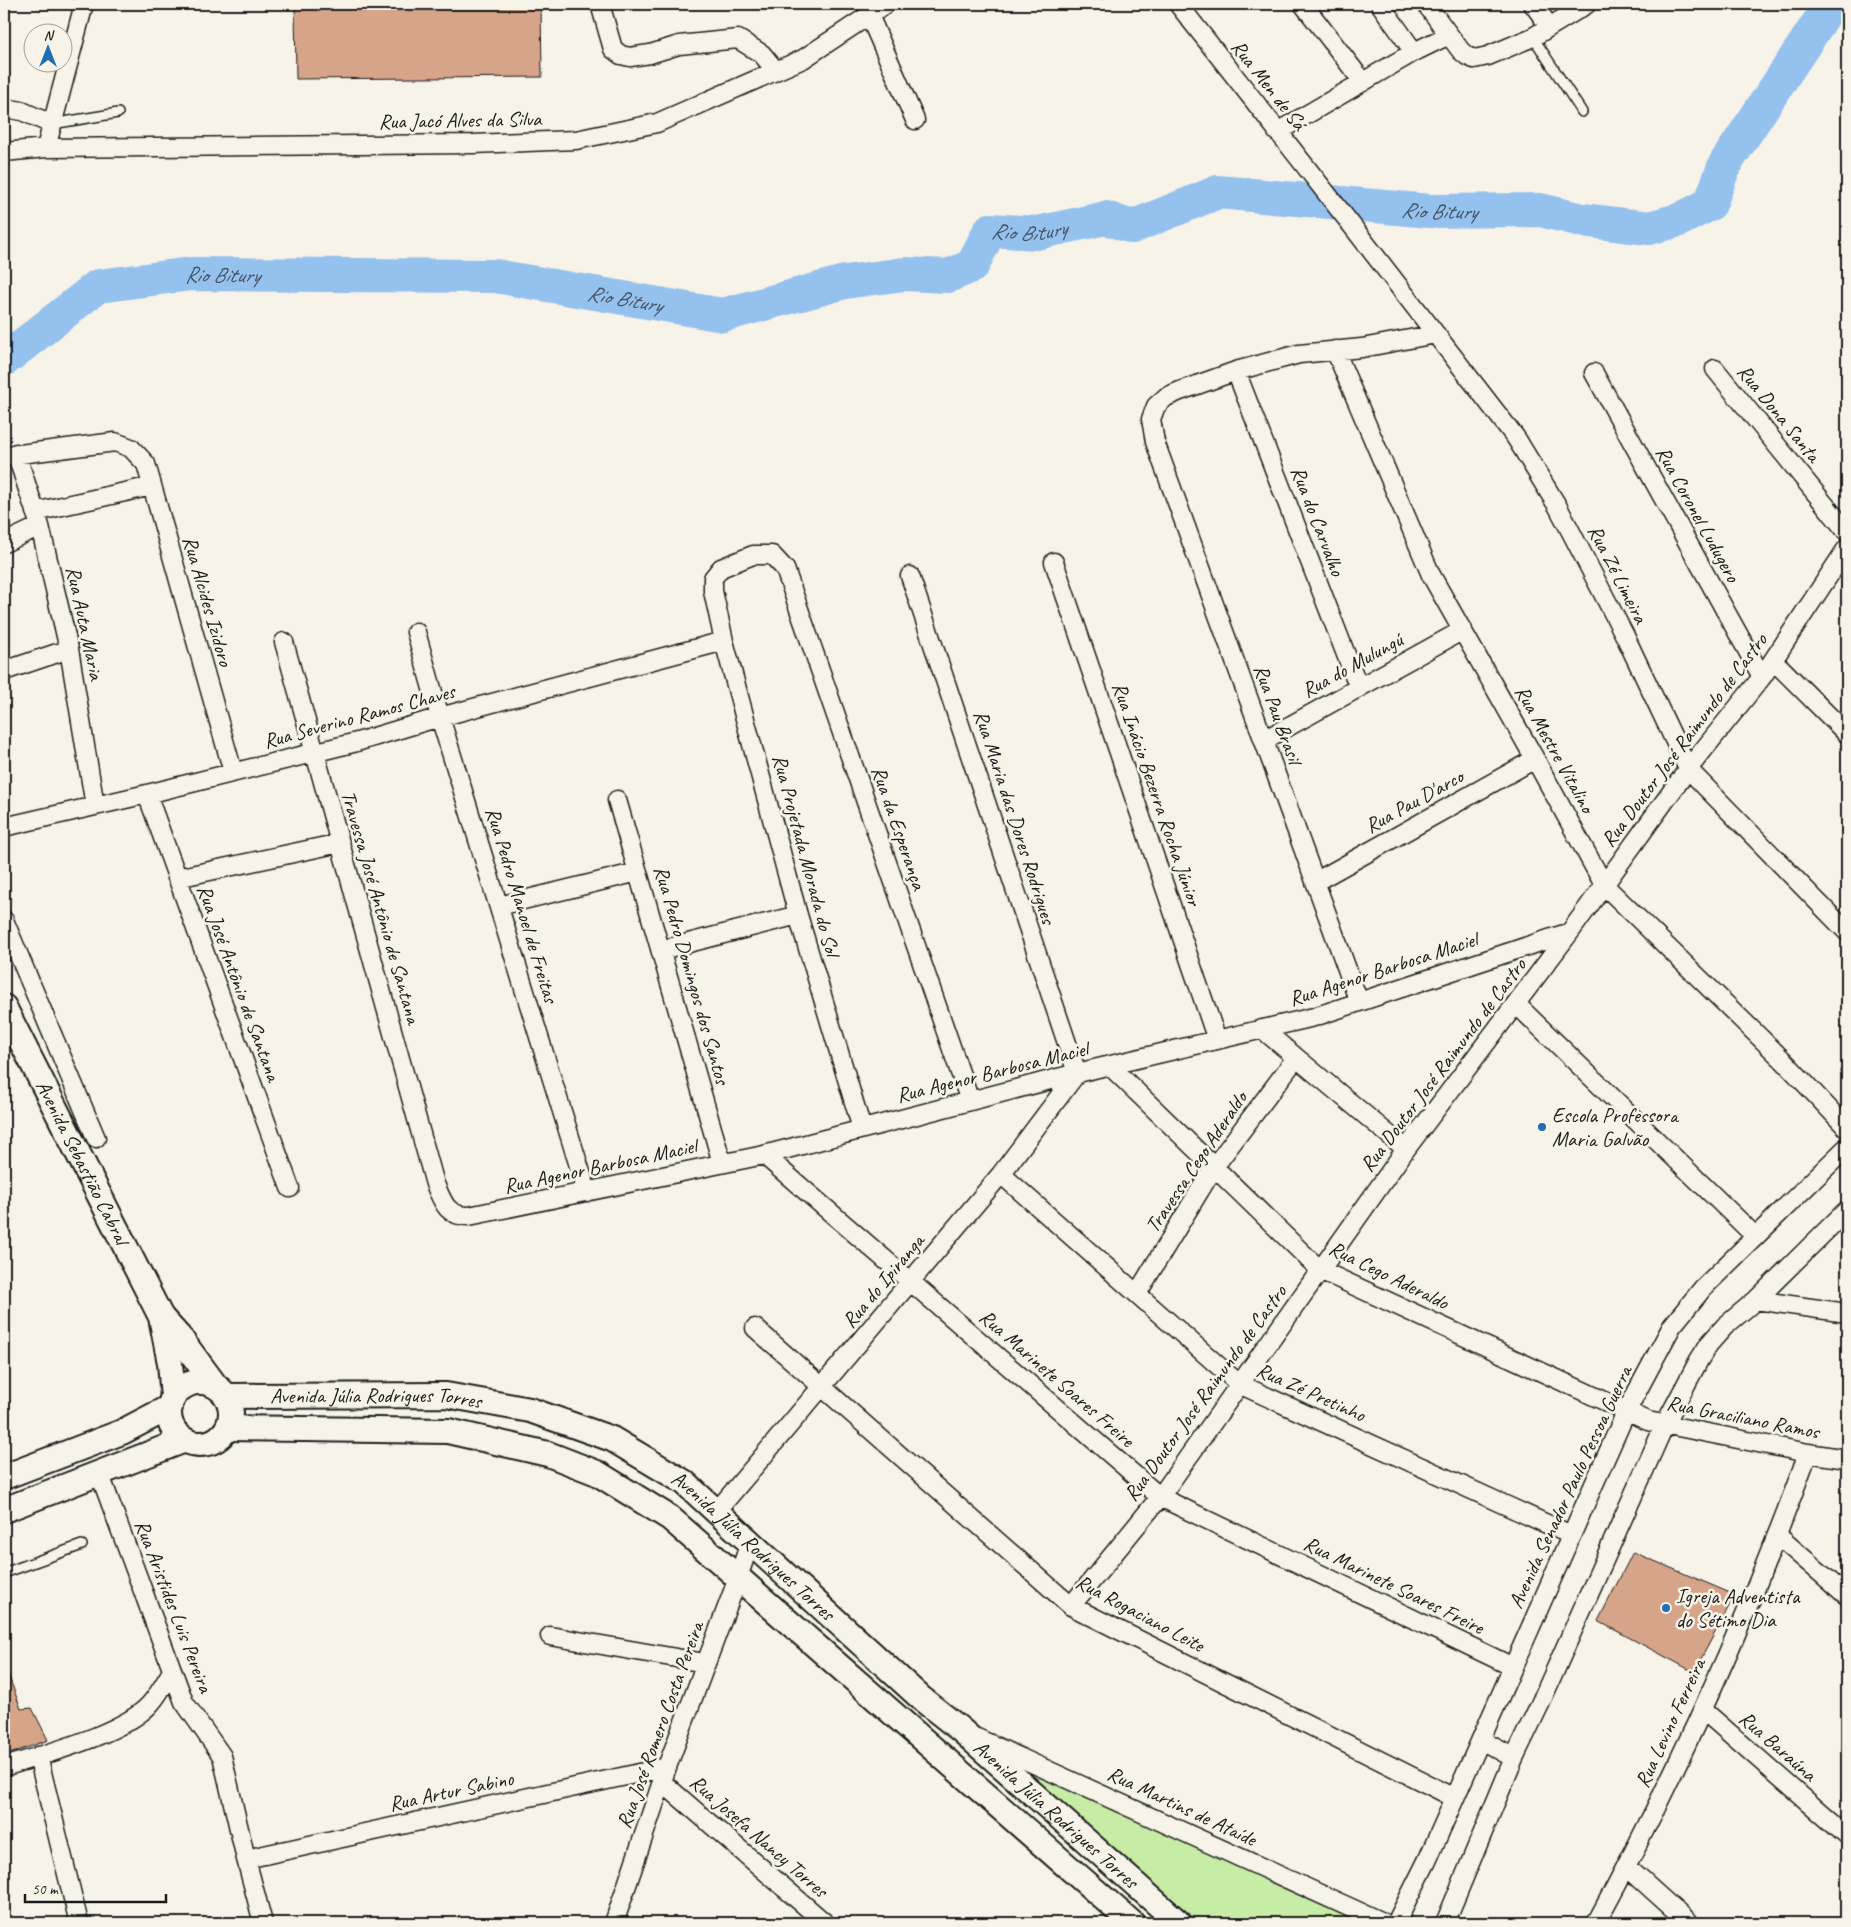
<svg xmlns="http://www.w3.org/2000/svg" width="1851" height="1927" font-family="Caveat,sans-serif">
<rect width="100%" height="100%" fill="#f7f3e8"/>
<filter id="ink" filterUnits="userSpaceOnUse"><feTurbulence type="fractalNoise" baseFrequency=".02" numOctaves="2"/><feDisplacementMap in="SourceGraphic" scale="10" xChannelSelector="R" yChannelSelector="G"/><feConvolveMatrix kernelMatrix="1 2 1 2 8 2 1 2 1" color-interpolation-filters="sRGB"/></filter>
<g filter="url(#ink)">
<!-- green -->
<path fill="#c7eca6" stroke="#728461" d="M 1009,1756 L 1368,1923 L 1201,1923 L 1007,1763 Z"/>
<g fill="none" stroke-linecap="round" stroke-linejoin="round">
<!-- river -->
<path stroke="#94c1ee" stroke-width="34" id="s1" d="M 4,360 L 98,286 L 191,274 L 495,276 L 723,315 L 845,282 L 904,274 L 948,276 L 972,266 L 990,230 L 1037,233 L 1106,218 L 1132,227 L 1218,192 L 1430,211 L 1540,210 L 1582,220 L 1649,228 L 1679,220 L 1710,204 L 1725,164 L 1831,4"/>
</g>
<!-- building -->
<path fill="#d6a589" stroke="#1c1c1c" d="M 295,4 L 541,4 L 542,77 L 296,79 Z
M 1633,1552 L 1735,1595 L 1694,1672 L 1598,1621 Z
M 4,1666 L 5,1666 L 21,1709 L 32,1708 L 48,1740 L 4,1756 Z"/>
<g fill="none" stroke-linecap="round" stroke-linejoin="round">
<defs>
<path id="service" d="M 1533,37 L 1582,112
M 52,124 L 118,113
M 4,1573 L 82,1545"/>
<path id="minor" d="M 600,4 L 613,49 L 621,55 L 630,57 L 650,54 L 679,45 L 738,39 L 762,54 L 771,65
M 1178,4 L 1353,227 L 1516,438 L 1558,507 L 1625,636 L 1688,769 L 1847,932
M 1303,4 L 1363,82
M 1380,4 L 1414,52
M 1426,4 L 1461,51 L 1467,56 L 1474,59 L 1488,56 L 1533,37 L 1587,4
M 1533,4 L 1549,26
M 869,15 L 915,120
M 4,108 L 22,111 L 51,124
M 1277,132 L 1414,52 L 1449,35
M 46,148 L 84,4
M 4,152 L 46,148 L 473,144 L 576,140 L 657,123 L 803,59 L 886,4
M 1335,350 L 1431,575 L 1535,759 L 1604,885 L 1784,1061 L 1847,1128
M 1715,369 L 1847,532
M 1236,371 L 1359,688
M 1594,373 L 1762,677
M 16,453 L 40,526 L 69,649 L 95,806
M 4,456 L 115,442 L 131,448 L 146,464 L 233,772
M 35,512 L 152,486
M 4,543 L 40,526
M 1054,562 L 1217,1040
M 416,632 L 440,717 L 587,1192
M 284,642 L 435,1184 C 443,1202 446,1216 469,1216 L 764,1155 L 1077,1073 L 1314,1017 L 1570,932
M 1773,660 L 1847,734
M 4,671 L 69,649
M 1264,740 L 1463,630
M 147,794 L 290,1188
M 617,800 L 722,1163
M 4,827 L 147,794 L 357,742 L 440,717 L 724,641
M 177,878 L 340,843
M 1315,882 L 1535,759
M 499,906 L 638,872
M 4,920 L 96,1138
M 661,950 L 798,915
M 1359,1002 L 1155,442 L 1151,419 L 1156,406 L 1166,397 L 1180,391 L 1236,371 L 1299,354 L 1362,348 L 1436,334
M 1516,1004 L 1755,1236
M 1262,1029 L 1406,1149
M 1110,1066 L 1320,1270 L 1648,1421 L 1808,1453 L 1847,1459
M 862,1129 L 798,915 L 724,641 L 713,591 L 713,578 L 721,568 L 753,555 L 772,555 L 785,569 L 970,1101
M 764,1155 L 1160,1497 L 1513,1667
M 1001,1174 L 1239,1384 L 1571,1535
M 1137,1294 L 1214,1167 L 1296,1058
M 1756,1300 L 1847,1313
M 755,1328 L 1071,1606 L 1455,1798
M 99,1472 L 184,1702 L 222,1756 L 246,1859 L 263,1923
M 716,1512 L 1001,1174 L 1077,1073 L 910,576
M 1778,1536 L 1847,1596
M 1071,1606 L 1160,1497 L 1406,1149 L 1570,932 L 1688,769 L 1762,677 L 1847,548
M 550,1636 L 705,1663
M 1703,1710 L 1847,1836
M 977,1738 L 1384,1923
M 1481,1740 L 1514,1758
M 38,1756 L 79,1923
M 4,1767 C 42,1755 126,1733 151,1703 C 159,1694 166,1681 172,1671
M 663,1783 L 825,1923
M 246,1859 L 667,1767
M 1627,1867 L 1689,1923
M 614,1923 L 667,1767 L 738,1578 L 750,1542
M 1396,1923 L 1427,1861 L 1626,1412 L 1672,1326 L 1703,1288 L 1847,1147
M 1445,1923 L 1514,1758 L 1540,1704 L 1665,1424 L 1699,1360 L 1709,1344 L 1725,1326 L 1756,1300 L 1847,1210
M 1596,1923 C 1678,1772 1749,1615 1808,1453"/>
<g id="secondary">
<path id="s2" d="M 4,1007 L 161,1317 L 170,1363 L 173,1398"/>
<path d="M 162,1318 L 181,1339 L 215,1385"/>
<circle cx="200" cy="1413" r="31"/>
<path id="s3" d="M 227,1396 L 446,1395 L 530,1410 L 612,1439 L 684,1482 L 922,1699 L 961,1730 L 1179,1923"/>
<path d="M 228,1428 L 448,1431 L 548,1454 L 597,1473 L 670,1518 L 1132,1923"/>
<path d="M 4,1477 L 122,1432 L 170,1407"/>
<path d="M 4,1510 L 185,1440"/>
</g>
</defs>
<!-- service casing -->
<use href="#service" stroke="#1c1c1c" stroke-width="12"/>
<!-- minor casing -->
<use href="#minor" stroke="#1c1c1c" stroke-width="21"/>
<!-- secondary casing -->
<use href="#secondary" stroke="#1c1c1c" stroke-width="28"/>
<!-- service -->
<use href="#service" stroke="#f7f3e8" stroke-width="9"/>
<!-- minor -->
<use href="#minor" stroke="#f7f3e8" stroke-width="18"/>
<!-- secondary -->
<use href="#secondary" stroke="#f7f3e8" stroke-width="24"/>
</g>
</g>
<!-- markers -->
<g fill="#1f6fb2" stroke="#f7f3e8" stroke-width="2">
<circle cx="1542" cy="1127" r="5"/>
<circle cx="1666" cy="1608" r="5"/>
</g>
<g text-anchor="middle" stroke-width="5" stroke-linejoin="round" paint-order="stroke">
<!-- street labels -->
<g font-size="21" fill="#1c1c1c" stroke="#f7f3e8">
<text transform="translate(1269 85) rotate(52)" y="7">Rua Men de Sá</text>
<text transform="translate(460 120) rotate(-1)" y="7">Rua Jacó Alves da Silva</text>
<text transform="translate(1779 413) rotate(51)" y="7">Rua Dona Santa</text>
<text transform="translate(1698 514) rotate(61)" y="7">Rua Coronel Ludugero</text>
<text transform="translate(1318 521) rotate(69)" y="7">Rua do Carvalho</text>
<text transform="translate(1618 574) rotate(63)" y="7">Rua Zé Limeira</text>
<text transform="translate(208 601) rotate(74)" y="7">Rua Alcides Izidoro</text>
<text transform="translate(85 623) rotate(78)" y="7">Rua Auta Maria</text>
<text transform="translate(1352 665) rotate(-29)" y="7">Rua do Mulungú</text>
<text transform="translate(1278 714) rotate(70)" y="7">Rua Pau Brasil</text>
<text transform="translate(359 716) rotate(-15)" y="7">Rua Severino Ramos Chaves</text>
<text transform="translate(1684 740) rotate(-53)" y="7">Rua Doutor José Raimundo de Castro</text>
<text transform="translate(1555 749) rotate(61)" y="7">Rua Mestre Vitalino</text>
<text transform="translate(1157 794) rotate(71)" y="7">Rua Inácio Bezerra Rocha Júnior</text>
<text transform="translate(1414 801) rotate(-29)" y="7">Rua Pau D'arco</text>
<text transform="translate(1015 817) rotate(72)" y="7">Rua Maria das Dores Rodrigues</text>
<text transform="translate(899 828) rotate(71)" y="7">Rua da Esperança</text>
<text transform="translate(806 855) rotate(75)" y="7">Rua Projetada Morada do Sol</text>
<text transform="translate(522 905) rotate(73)" y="7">Rua Pedro Manoel de Freitas</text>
<text transform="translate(381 907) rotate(74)" y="7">Travessa José Antônio de Santana</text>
<text transform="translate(1383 969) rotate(-18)" y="7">Rua Agenor Barbosa Maciel</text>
<text transform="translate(692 975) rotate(74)" y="7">Rua Pedro Domingos dos Santos</text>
<text transform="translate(239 983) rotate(70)" y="7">Rua José Antônio de Santana</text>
<text transform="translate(1443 1065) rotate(-53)" y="7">Rua Doutor José Raimundo de Castro</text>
<text transform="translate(992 1072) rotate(-14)" y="7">Rua Agenor Barbosa Maciel</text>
<text dy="7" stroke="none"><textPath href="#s2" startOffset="174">Avenida Sebastião Cabral</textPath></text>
<text transform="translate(1196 1162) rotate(-56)" y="7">Travessa Cego Aderaldo</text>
<text transform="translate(600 1166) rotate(-12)" y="7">Rua Agenor Barbosa Maciel</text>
<text transform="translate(1389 1275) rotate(26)" y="7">Rua Cego Aderaldo</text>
<text transform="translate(883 1281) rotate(-50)" y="7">Rua do Ipiranga</text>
<text transform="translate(1057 1378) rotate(41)" y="7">Rua Marinete Soares Freire</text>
<text transform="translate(1311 1392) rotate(24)" y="7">Rua Zé Pretinho</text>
<text transform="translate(1205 1393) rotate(-54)" y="7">Rua Doutor José Raimundo de Castro</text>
<text dy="7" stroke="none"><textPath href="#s3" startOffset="149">Avenida Júlia Rodrigues Torres</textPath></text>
<text transform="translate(1743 1417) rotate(11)" y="7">Rua Graciliano Ramos</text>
<text transform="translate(1570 1487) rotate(-65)" y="7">Avenida Senador Paulo Pessoa Guerra</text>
<text dy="7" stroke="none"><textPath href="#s3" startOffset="569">Avenida Júlia Rodrigues Torres</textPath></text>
<text transform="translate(1394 1585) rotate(26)" y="7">Rua Marinete Soares Freire</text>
<text transform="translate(174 1606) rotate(69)" y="7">Rua Aristides Luis Pereira</text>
<text transform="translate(1140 1613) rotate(28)" y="7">Rua Rogaciano Leite</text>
<text transform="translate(1670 1723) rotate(-65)" y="7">Rua Levino Ferreira</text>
<text transform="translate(660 1725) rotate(-70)" y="7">Rua José Romero Costa Pereira</text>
<text transform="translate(1778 1746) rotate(41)" y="7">Rua Baraúna</text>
<text transform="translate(451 1791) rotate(-12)" y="7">Rua Artur Sabino</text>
<text transform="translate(1182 1806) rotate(25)" y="7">Rua Martins de Ataíde</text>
<text dy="7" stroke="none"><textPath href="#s3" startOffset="974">Avenida Júlia Rodrigues Torres</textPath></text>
<text transform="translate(759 1836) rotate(41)" y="7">Rua Josefa Nancy Torres</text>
</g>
<!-- poi labels -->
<g font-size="21" fill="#1c1c1c" stroke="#f7f3e8" text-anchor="start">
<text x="1552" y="1122">Escola Professora<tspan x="1552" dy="24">Maria Galvão</tspan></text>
<text x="1676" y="1603">Igreja Adventista<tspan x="1676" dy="24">do Sétimo Dia</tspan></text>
</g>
<!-- water labels -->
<g font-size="22" font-style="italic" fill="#465666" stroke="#f7f3e8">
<text dy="8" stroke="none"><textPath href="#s1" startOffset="1505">Rio Bitury</textPath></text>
<text dy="8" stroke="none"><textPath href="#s1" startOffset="1084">Rio Bitury</textPath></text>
<text dy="8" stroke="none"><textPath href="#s1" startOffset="244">Rio Bitury</textPath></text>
<text dy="8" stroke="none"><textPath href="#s1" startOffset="649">Rio Bitury</textPath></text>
</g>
</g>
<!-- margin -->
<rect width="1851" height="1927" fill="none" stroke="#f7f3e8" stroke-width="20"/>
<rect x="10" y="10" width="1831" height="1907" fill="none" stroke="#1c1c1c" stroke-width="2" filter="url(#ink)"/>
<!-- north arrow -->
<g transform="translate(48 48)"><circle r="24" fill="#f7f3e8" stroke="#9f9d96"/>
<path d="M0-4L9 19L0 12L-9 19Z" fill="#1f6fb2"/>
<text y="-8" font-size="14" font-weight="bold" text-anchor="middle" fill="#1c1c1c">N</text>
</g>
<!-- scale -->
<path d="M25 1894v8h141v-8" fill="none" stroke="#1c1c1c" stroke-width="2.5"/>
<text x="32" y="1894" font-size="15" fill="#1c1c1c" stroke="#f7f3e8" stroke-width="4" paint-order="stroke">50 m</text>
</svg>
